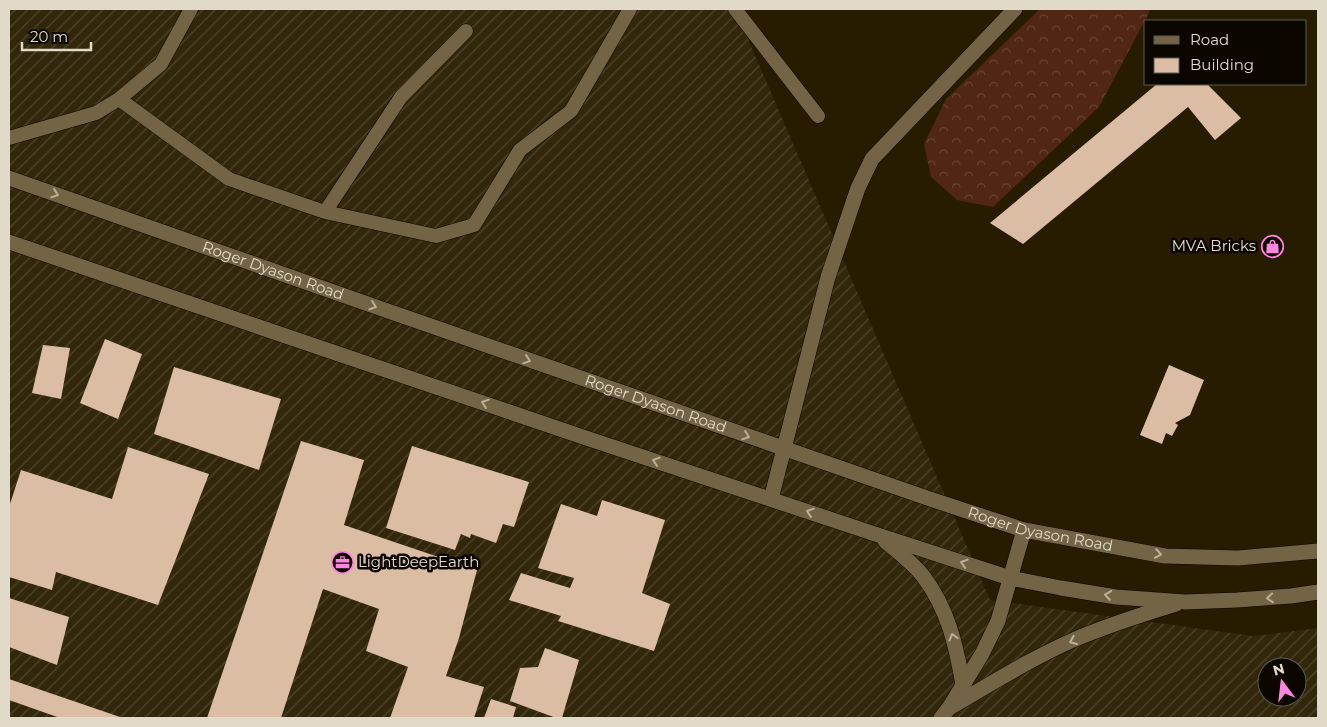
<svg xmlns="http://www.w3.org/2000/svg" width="1327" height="727" font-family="Montserrat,sans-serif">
<defs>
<pattern id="industrial-furrows" width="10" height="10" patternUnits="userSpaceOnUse" patternTransform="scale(1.25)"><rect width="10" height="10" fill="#32270a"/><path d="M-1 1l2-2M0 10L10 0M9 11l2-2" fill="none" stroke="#4f462c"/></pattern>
<pattern id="forest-crowns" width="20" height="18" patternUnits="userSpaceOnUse" patternTransform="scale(1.25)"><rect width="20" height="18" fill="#512613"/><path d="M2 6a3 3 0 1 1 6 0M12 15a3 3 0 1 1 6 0" fill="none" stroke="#6a4534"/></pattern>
</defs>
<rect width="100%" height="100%" fill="#271b00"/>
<!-- industrial -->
<path fill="url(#industrial-furrows)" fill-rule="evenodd" d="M 9,9 L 735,9 L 990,600 L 1253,636 L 1318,628 L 1318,718 L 9,718 ZM 1267,667 L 1297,667 L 1297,697 L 1267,697 Z"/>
<!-- forest -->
<path fill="url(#forest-crowns)" d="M 1040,9 L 1151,9 L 1099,107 L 993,207 L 957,200 L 931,177 L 924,144 L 946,99 Z"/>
<!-- building -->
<path fill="#dabda3" d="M 1157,84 L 1207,84 L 1241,118 L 1215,140 L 1188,107 L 1023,244 L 990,223 Z
M 105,339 L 142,354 L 118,419 L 80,403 Z
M 43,345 L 70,348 L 61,399 L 32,393 Z
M 1169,365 L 1204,380 L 1190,415 L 1175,423 L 1178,425 L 1172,436 L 1166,433 L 1162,444 L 1140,435 Z
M 174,367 L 281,399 L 259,470 L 154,434 Z
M 301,441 L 364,460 L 344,525 L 477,570 L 459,638 L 446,676 L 484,687 L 474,718 L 390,718 L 408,667 L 366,651 L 379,609 L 323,589 L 281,718 L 207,718 Z
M 412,446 L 529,482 L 514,527 L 503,524 L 496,543 L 471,534 L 470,538 L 461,534 L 455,550 L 386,528 Z
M 128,447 L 209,474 L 158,605 L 56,572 L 52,590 L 9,577 L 9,507 L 21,470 L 112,499 Z
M 602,500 L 665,520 L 642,593 L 670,604 L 654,651 L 558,621 L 561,616 L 509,600 L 521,573 L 570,588 L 574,578 L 538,568 L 561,504 L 597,516 Z
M 9,598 L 69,617 L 57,665 L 9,647 Z
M 545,648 L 579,660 L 562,718 L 556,718 L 510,701 L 520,668 L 538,667 Z
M 9,679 L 123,718 L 60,718 L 9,700 Z
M 491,699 L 516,707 L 513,718 L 484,718 Z"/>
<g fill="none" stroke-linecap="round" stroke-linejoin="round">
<defs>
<path id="service" d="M 735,9 L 818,116
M 119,99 L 229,179 L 325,212 L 401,97 L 466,31
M 9,138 L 96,113 L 119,99 L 161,64 L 191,9
M 325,212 L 436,236 L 474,225 L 520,150 L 571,111 L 630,9"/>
<path id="minor" d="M 771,499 L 828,277 L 858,188 L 872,159 L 1015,9
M 941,718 L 949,708 L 982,654 L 998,621 L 1024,530"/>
<g id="secondary">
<path id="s1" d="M 9,178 L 385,310 L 930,499 L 1024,530 L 1165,556 L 1238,558 L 1318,551"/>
<path d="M 9,242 L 589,439 L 878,535 L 1010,578 L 1061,588 L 1116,597 L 1185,602 L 1237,600 L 1291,596 L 1318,592"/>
<path d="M 885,541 C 898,552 912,562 923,576 C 948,609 956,645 963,685"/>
<path d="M 949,708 C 989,685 1028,660 1071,641 C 1105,626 1140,615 1176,604"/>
</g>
</defs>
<!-- service casing -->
<use href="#service" stroke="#0f0500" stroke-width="15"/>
<!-- minor casing -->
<use href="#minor" stroke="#0f0500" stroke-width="16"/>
<!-- secondary casing -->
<use href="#secondary" stroke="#0f0500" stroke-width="16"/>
<!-- service -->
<use href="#service" stroke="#726445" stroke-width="14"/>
<!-- minor -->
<use href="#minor" stroke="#726445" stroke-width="15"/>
<!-- secondary -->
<use href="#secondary" stroke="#726445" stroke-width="15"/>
</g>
<!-- one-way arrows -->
<defs><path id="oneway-chevron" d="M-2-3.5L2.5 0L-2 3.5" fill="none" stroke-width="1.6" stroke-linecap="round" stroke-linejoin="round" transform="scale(1.25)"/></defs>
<g stroke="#bbb19b">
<use href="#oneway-chevron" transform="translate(55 194) rotate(19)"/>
<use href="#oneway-chevron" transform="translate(373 306) rotate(19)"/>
<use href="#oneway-chevron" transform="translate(527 360) rotate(19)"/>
<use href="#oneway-chevron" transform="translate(485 403) rotate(-161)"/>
<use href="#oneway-chevron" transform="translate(746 436) rotate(19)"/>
<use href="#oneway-chevron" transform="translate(656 461) rotate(-162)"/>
<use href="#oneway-chevron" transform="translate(810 512) rotate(-161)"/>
<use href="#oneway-chevron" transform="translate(1158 554) rotate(10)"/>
<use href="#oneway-chevron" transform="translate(964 563) rotate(-162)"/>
<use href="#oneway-chevron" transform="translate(1108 595) rotate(-171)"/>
<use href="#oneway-chevron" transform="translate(1270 598) rotate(175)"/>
<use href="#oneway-chevron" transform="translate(953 637) rotate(-105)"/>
<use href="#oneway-chevron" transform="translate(1073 641) rotate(156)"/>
</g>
<!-- icons -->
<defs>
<symbol id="shop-ring" viewBox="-11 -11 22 22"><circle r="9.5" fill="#0b0600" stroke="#fd86e1" stroke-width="1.5"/><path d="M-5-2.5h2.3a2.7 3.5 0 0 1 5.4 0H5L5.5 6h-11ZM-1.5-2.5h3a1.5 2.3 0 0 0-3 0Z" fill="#fd86e1"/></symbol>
<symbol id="office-ring" viewBox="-11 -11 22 22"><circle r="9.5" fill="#0b0600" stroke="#fd86e1" stroke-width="1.5"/><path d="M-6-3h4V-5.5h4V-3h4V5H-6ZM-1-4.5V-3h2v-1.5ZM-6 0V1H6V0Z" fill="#fd86e1"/></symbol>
</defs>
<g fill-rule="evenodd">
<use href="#shop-ring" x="1260" y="234" width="25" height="25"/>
<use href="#office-ring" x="330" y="550" width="25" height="25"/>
</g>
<g text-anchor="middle" stroke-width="5" stroke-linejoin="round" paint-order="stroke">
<!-- poi labels -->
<g font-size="15" fill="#e2dac9" stroke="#0b0600" text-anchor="end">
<text x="1256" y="251">MVA Bricks</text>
<text x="358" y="567" text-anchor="start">LightDeepEarth</text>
</g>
<!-- street labels -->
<g font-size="15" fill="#e2dac9" stroke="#0b0600">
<text dy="5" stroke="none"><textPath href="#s1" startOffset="280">Roger Dyason Road</textPath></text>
<text dy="5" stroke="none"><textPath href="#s1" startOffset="685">Roger Dyason Road</textPath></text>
<text dy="5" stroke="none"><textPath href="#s1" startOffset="1090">Roger Dyason Road</textPath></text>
</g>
</g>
<!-- border -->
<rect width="1327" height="727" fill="none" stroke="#e2dac9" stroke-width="20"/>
<!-- legend -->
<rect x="1144" y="20" width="162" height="65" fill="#0b0600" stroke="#615b50"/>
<rect x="1154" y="36" width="25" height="8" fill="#726445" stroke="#615b50"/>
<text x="1190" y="45" font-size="15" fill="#e2dac9">Road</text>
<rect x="1154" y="58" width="25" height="15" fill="#dabda3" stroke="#615b50"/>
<text x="1190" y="70" font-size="15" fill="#e2dac9">Building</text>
<!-- north arrow -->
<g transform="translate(1282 682) rotate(345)"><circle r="24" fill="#0b0600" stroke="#615b50"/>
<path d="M0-4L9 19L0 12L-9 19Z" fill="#fd86e1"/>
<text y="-8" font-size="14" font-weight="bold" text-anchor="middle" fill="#e2dac9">N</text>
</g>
<!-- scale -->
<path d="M22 42v8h69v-8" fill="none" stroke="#e2dac9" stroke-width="2.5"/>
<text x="30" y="42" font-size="15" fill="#e2dac9" stroke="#0b0600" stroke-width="4" paint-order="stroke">20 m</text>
</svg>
